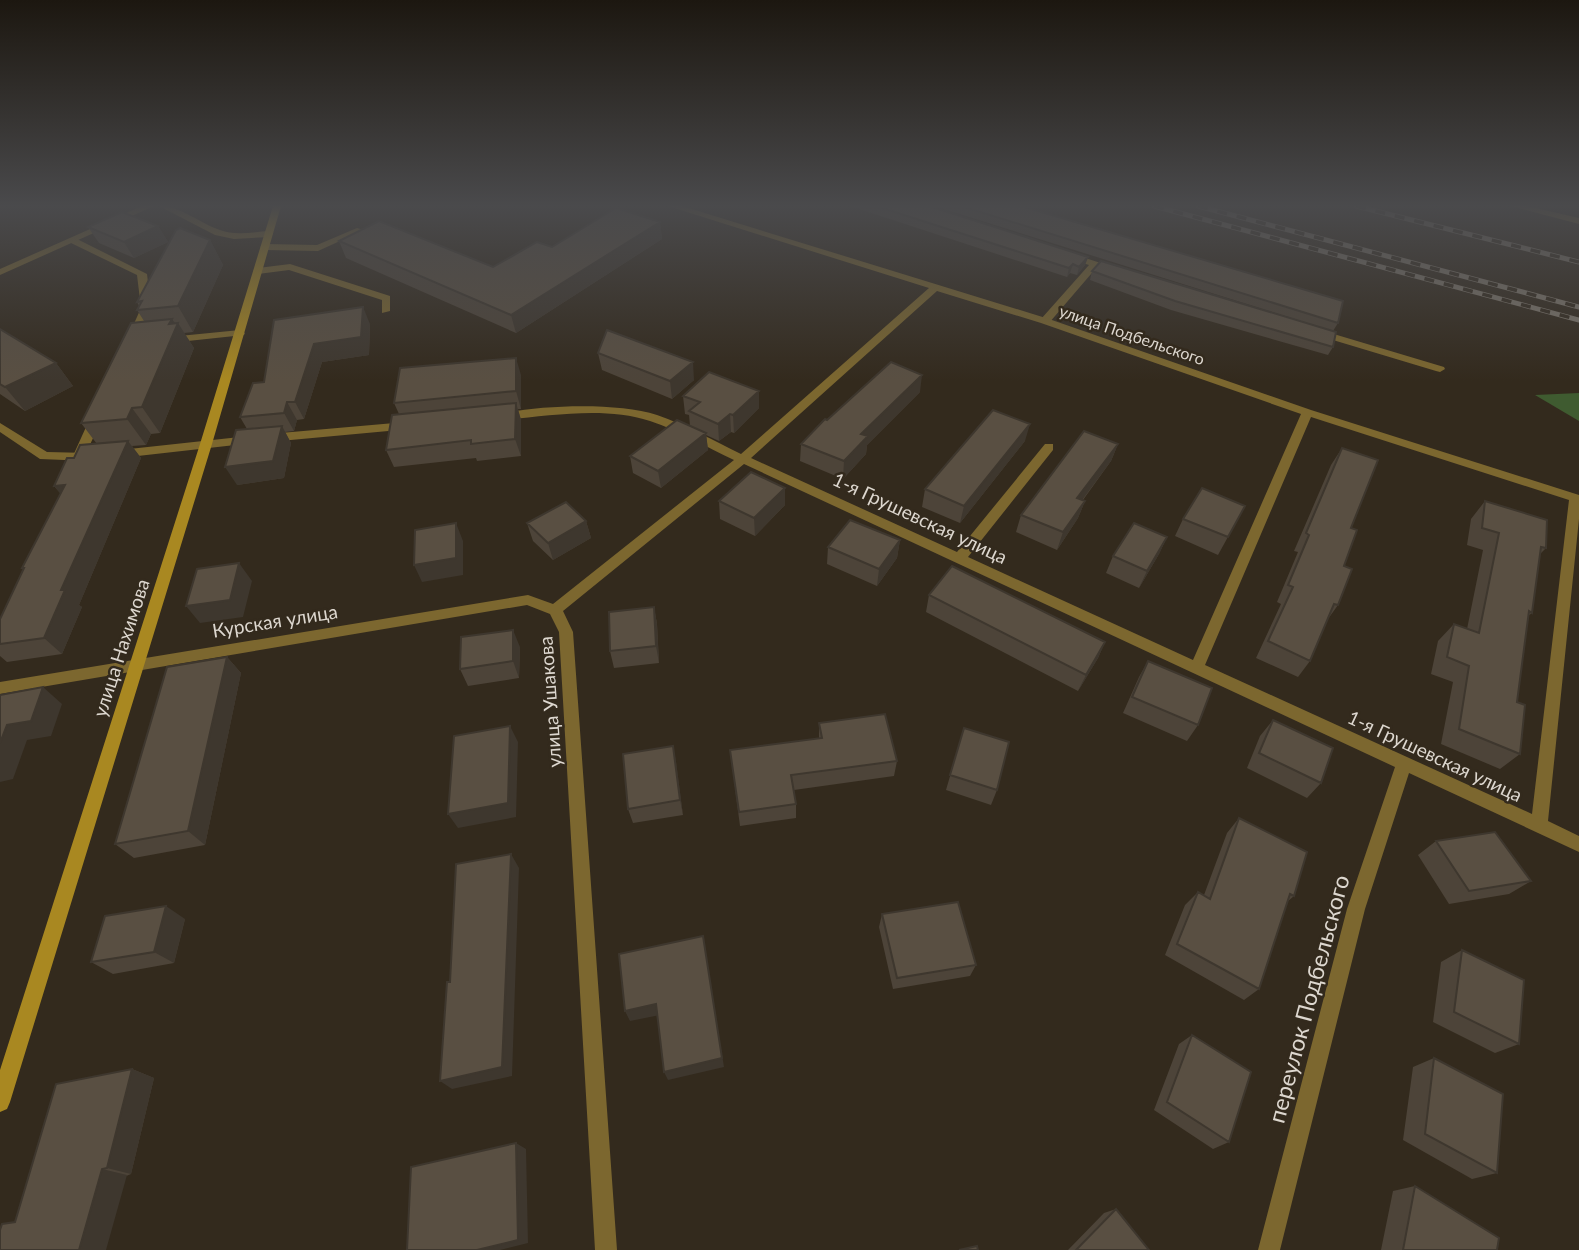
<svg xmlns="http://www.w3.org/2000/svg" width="1579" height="1250" font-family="Lato,sans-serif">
<rect width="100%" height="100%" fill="#332a1d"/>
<!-- green -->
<path fill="#3f5b30" d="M 1579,393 L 1579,421 L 1535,395 Z"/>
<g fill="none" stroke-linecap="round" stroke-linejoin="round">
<!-- lane -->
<path fill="#7c672f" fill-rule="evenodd" d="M 357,228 L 364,230 L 318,251 L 265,250 L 260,247 L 265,244 L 317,245 Z
M 71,239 L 77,239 L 147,274 L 151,308 L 137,339 L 128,337 L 141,308 L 137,275 L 71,243 Z
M 1070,253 L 1119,269 L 1114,272 L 1097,267 L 1049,323 L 1041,323 L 1041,319 L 1089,265 L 1067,258 L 1067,254 Z
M 290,264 L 390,296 L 390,311 L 382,313 L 382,300 L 289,270 L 258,274 L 253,271 L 258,268 Z
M 1317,329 L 1444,367 L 1445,369 L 1440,372 L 1436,371 L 1313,334 L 1312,332 Z
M 240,330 L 245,333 L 244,335 L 169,343 L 164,340 L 169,337 Z
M 97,412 L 103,416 L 84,458 L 78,462 L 74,461 L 72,458 L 91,416 Z"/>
<!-- street -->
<path fill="#7c672f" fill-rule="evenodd" d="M 142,206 L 154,206 L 0,275 L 0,269 Z
M 159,206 C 181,206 199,223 220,230 C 235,236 253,232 269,231 L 273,234 L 269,237 L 234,239 L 215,235 Z
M 668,206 L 682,206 L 1049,319 L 1311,410 L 1579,495 L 1579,519 L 1548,821 L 1579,836 L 1579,852 L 1409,773 L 1365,909 L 1280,1250 L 1258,1250 L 1347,909 L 1395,767 L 744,464 L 563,611 L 573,632 L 617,1250 L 595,1250 L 559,632 L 550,614 L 527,605 L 0,694 L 0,682 L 528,595 L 553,604 L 734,460 C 706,447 678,430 650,421 C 604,406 549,416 503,420 L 499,418 L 499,414 C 540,405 617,402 657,415 C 686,425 714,441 741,454 L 929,288 ZM 937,291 L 1041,323 L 1301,414 L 1193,660 L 968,557 L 1053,450 L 1053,444 L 1045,444 L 957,552 L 751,458 ZM 1311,417 L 1569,500 L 1532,814 L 1205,665 Z
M 1511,206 L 1527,206 L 1579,218 L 1579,224 Z
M 406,422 L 412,426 L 410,429 L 269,442 L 263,438 L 269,434 Z
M 0,423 L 47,452 L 89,453 L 95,457 L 89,461 L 40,459 L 0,432 Z
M 249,436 L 255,440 L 253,443 L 120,458 L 114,454 L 120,450 Z"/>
<!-- secondary -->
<path fill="#a98821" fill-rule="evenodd" d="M 273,206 L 281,206 L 212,444 L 10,1102 L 7,1109 L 0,1112 L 0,1070 L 200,444 Z"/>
<defs>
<path id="rail" d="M 1154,206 L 1579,320
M 1198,206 L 1579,307
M 1356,206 L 1579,262"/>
</defs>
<!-- rail casing -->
<use href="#rail" stroke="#80796e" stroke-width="5"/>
<!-- rail -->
<use href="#rail" stroke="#332a1d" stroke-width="3.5" stroke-dasharray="10" stroke-linecap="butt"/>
</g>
<!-- wall -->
<path fill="#4d4439" d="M 850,206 L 929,206 L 1088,257 L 1085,265 L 1077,275 L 1070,273 L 1067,277 Z
M 934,206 L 1021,206 L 1338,323 L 1333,331 Z
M 660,222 L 662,239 L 516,333 L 346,258 L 339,241 L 493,267 L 552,247 Z
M 158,226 L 168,242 L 134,258 L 99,243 L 88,227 Z
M 210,240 L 223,265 L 193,332 L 184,333 L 194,348 L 160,433 L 151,434 L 146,445 L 132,446 L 141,458 L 79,605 L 82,607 L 62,654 L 7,662 L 0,656 L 0,619 L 24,570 L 22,568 L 61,494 L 54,486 L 97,444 L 81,423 L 144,321 L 137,310 L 139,306 L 137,302 Z
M 1092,271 L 1333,347 L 1328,355 L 1171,310 L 1090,280 Z
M 370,324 L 369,355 L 322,362 L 304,419 L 297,420 L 294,431 L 285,432 L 291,443 L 284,478 L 237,485 L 247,429 L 240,417 L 264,382 Z
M 0,329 L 56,363 L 73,386 L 25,411 L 0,394 Z
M 598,353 L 694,380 L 672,399 L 602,370 Z
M 521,375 L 521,409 L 518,409 L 521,420 L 521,456 L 477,461 L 476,458 L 394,467 L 386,450 L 399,414 L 394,403 Z
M 920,392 L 867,445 L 866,454 L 843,479 L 800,461 L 801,444 L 827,420 Z
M 683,396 L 759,408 L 734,433 L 731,432 L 719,441 L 706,435 L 708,450 L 661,488 L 633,473 L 630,456 L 690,426 L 689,415 L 685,414 Z
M 1025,441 L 960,523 L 922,507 L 925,489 Z
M 1118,444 L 1111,461 L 1083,500 L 1085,501 L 1078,518 L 1057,550 L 1016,532 L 1021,515 Z
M 1342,448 L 1351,528 L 1344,566 L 1338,605 L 1328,619 L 1310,661 L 1298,677 L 1256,658 L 1281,604 L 1277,602 L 1298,552 L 1294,551 L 1331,465 Z
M 785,488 L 785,505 L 755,536 L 720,519 L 719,501 Z
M 1485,501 L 1546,548 L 1540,554 L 1532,613 L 1528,616 L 1517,702 L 1520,754 L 1500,769 L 1441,744 L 1453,682 L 1431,674 L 1438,641 L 1454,624 L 1467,629 L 1483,550 L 1467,545 L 1471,519 Z
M 1245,506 L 1218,555 L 1175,536 L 1183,519 Z
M 586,521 L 591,538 L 553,560 L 533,541 L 527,523 Z
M 1167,537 L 1159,554 L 1139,588 L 1106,573 L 1113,556 Z
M 900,540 L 897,558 L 877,586 L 827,564 L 828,547 Z
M 929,595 L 1105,642 L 1098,658 L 1078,691 L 926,612 Z
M 654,607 L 657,624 L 659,663 L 614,668 L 610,651 Z
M 520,647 L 519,678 L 468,686 L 460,669 Z
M 227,657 L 241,673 L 205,845 L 134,858 L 115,844 Z
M 1148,661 L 1198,725 L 1187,741 L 1123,713 L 1139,677 Z
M 1273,720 L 1321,783 L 1307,798 L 1247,768 L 1260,736 Z
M 819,723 L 897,761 L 894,776 L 794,790 L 796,804 L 796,818 L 740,826 L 732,765 L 819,738 Z
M 964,728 L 997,790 L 991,805 L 946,790 Z
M 673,746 L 683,815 L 633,823 L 628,809 Z
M 1239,818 L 1294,896 L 1287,902 L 1259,989 L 1244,1000 L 1165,955 L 1185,905 L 1198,892 L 1204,895 L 1227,833 Z
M 1436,841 L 1531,881 L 1509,894 L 1449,904 L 1418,855 Z
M 882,914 L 976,965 L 970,976 L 893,989 L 879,927 Z
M 185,919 L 174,963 L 113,974 L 91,962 Z
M 1462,950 L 1519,1044 L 1495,1053 L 1433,1022 L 1441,962 Z
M 1192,1035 L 1229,1142 L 1213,1149 L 1154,1110 L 1179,1044 Z
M 1434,1058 L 1497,1173 L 1472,1179 L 1403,1140 L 1413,1067 Z
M 132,1069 L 154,1078 L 131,1174 L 15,1222 Z
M 1415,1186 L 1497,1250 L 1381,1250 L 1393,1191 Z
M 1116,1209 L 1149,1250 L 1068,1250 L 1104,1213 Z"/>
<!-- shaded-wall -->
<path fill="#3e372e" d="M 660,222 L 662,239 L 516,333 L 511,315 Z
M 158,226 L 168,242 L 134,258 L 124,242 Z
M 210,240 L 223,265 L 193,332 L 178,306 Z
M 1088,257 L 1085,265 L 1077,275 L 1079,267 Z
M 1073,264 L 1070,273 L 1067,277 L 1069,268 Z
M 363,307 L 370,324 L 369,355 L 322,362 L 304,419 L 295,402 L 314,344 Z
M 172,319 L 177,326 L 178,323 L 194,348 L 160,433 L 142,407 Z
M 516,358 L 521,375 L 521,409 L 516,391 Z
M 693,362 L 694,380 L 672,399 L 670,381 Z
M 56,363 L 73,386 L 25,411 L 5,387 Z
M 922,375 L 920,392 L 867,445 L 866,454 L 843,479 L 844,461 L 861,434 Z
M 759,391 L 759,408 L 734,433 L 733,415 Z
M 287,402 L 297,420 L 294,431 L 284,413 Z
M 516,403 L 521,420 L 521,456 L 515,439 Z
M 132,408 L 151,434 L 146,445 L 127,419 Z
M 730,414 L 731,432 L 719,441 L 718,424 Z
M 1030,424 L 1025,441 L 960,523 L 964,506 Z
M 282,426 L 291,443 L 284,478 L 237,485 L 225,467 Z
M 706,433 L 708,450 L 661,488 L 658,471 Z
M 128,441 L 141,458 L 79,605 L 82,607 L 62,654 L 44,638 L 61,590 Z
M 1118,444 L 1111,461 L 1071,515 L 1077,498 Z
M 65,485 L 69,504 L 54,486 Z
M 785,488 L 785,505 L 755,536 L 754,518 Z
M 1085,501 L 1078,518 L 1057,550 L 1063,532 Z
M 586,521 L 591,538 L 553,560 L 548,543 Z
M 456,523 L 463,541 L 463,575 L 422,582 L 414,565 Z
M 1167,537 L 1159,554 L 1139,588 L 1147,571 Z
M 900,540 L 897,558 L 877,586 L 879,569 Z
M 239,563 L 252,581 L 243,617 L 200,623 L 186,606 Z
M 654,607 L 657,624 L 659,663 L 656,646 Z
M 513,630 L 520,647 L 519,678 L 513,661 Z
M 1105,642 L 1098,658 L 1078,691 L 1086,675 Z
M 227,657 L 241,673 L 205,845 L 188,831 Z
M 43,687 L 62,704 L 51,736 L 27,740 L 13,779 L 0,782 L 0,743 L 7,725 Z
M 510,726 L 518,742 L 516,817 L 458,828 L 448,814 Z
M 673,746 L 676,761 L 683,815 L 680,800 Z
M 511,854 L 519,868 L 512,1076 L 452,1089 L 440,1081 Z
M 166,906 L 185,919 L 174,963 L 154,952 Z
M 703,936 L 724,1067 L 668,1080 L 664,1072 Z
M 656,1004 L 660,1015 L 630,1021 L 625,1011 Z
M 132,1069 L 154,1078 L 131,1174 L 107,1168 Z
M 516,1143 L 526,1149 L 528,1243 L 500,1250 L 477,1250 Z
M 102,1169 L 127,1175 L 106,1250 L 79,1250 Z"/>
<!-- building -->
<path fill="#594f42" stroke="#3e372e" stroke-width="2" d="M 876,206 L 929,206 L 1088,257 L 1079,267 L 1073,264 L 1069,268 Z
M 961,206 L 1021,206 L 1343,301 L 1338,323 Z
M 616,208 L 660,222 L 511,315 L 339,241 L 379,221 L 493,267 L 537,242 L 552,247 Z
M 122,212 L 158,226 L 124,242 L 88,227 Z
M 180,228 L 210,240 L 178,306 L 137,310 L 142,301 L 137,302 L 176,230 Z
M 1101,261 L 1336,332 L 1333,347 L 1175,301 L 1092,271 Z
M 363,307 L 361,337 L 314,344 L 295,402 L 287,402 L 284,413 L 240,417 L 253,383 L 264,382 L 274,320 Z
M 172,319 L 169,324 L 178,323 L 142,407 L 132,408 L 127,419 L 81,423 L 131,323 Z
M 0,329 L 56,363 L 5,387 L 0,384 Z
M 607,330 L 693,362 L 670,381 L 598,353 Z
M 516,358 L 516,391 L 394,403 L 400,368 Z
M 891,362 L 922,375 L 861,434 L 868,436 L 844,461 L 801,444 L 825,419 L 827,420 Z
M 709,372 L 759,391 L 733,415 L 730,414 L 718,424 L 689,411 L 700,402 L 683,396 Z
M 516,403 L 515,439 L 471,444 L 471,440 L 386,450 L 392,415 Z
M 993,410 L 1030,424 L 964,506 L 925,489 Z
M 677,420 L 706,433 L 658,471 L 630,456 Z
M 282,426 L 273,461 L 225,467 L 236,430 Z
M 1084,431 L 1118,444 L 1077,498 L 1085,501 L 1063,532 L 1021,515 Z
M 128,441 L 61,590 L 65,590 L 44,638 L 0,644 L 0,619 L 24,568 L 22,568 L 65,485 L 54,486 L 67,458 L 74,458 L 80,445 Z
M 1342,448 L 1378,460 L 1351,528 L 1357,530 L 1344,566 L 1352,569 L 1338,605 L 1334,604 L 1310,661 L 1268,641 L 1293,587 L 1288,585 L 1309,535 L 1306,533 Z
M 751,472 L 785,488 L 754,518 L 719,501 Z
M 1202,488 L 1245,506 L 1228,537 L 1183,519 Z
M 1485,501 L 1547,520 L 1546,548 L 1541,547 L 1532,613 L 1529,611 L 1517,702 L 1525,705 L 1520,754 L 1459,729 L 1469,666 L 1447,657 L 1454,624 L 1479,633 L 1499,533 L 1482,528 Z
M 566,502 L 586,521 L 548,543 L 527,523 Z
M 850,520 L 900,540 L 879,569 L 828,547 Z
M 456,523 L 456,558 L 414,565 L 415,530 Z
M 1134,523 L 1167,537 L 1147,571 L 1113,556 Z
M 239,563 L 230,600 L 186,606 L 197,569 Z
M 952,566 L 1105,642 L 1086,675 L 929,595 Z
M 654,607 L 656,646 L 610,651 L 609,612 Z
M 513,630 L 513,661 L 460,669 L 461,637 Z
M 227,657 L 188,831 L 115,844 L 167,667 Z
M 1148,661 L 1212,688 L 1198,725 L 1132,697 Z
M 43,687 L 31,721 L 7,725 L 0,743 L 0,695 Z
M 885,714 L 897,761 L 791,775 L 796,804 L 739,812 L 730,750 L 822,738 L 819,723 Z
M 1273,720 L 1333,748 L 1321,783 L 1259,753 Z
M 510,726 L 508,803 L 448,814 L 454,736 Z
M 964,728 L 1009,742 L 997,790 L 950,775 Z
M 673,746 L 680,800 L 628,809 L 623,754 Z
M 1239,818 L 1307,852 L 1294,896 L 1290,894 L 1259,989 L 1177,944 L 1198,892 L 1210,899 Z
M 1495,832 L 1531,881 L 1469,891 L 1436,841 Z
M 511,854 L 502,1067 L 440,1081 L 447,982 L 450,982 L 456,864 Z
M 958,902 L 976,965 L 897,978 L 882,914 Z
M 166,906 L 154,952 L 91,962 L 105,916 Z
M 703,936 L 722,1058 L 664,1072 L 656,1004 L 625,1011 L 619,954 Z
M 1462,950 L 1524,980 L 1519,1044 L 1454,1012 Z
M 1192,1035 L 1251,1072 L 1229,1142 L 1167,1102 Z
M 1434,1058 L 1503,1094 L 1497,1173 L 1425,1134 Z
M 132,1069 L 107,1168 L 102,1169 L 79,1250 L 0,1250 L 0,1230 L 2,1224 L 15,1222 L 56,1084 Z
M 516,1143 L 518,1240 L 477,1250 L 407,1250 L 411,1167 Z
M 1415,1186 L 1499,1238 L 1497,1250 L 1403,1250 Z
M 1116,1209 L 1149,1250 L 1076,1250 Z
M 977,1246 L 978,1250 L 959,1250 Z"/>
<!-- sky -->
<linearGradient id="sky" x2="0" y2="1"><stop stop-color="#1c1710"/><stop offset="0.54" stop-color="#4a4a4c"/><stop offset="1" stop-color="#4a4a4c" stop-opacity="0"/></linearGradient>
<rect width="1579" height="381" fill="url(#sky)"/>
<g text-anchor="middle" stroke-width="5" stroke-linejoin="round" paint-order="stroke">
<!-- far-street labels -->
<g font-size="16" fill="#ddd7cf" stroke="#332a1d">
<text transform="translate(1132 335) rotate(19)" y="6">улица Подбельского</text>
</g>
<!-- street labels -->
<g font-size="19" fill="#ddd7cf" stroke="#332a1d">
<text transform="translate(920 518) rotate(25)" y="7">1-я Грушевская улица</text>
<text transform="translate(275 621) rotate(-9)" y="7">Курская улица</text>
<text transform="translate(121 648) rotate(-72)" y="7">улица Нахимова</text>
<text transform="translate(550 702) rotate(-94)" y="7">улица Ушакова</text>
<text transform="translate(1435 756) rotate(25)" y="7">1-я Грушевская улица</text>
</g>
<!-- near-street labels -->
<g font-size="23" fill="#ddd7cf" stroke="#332a1d">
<text transform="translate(1309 999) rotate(-75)" y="8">переулок Подбельского</text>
</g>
</g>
</svg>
